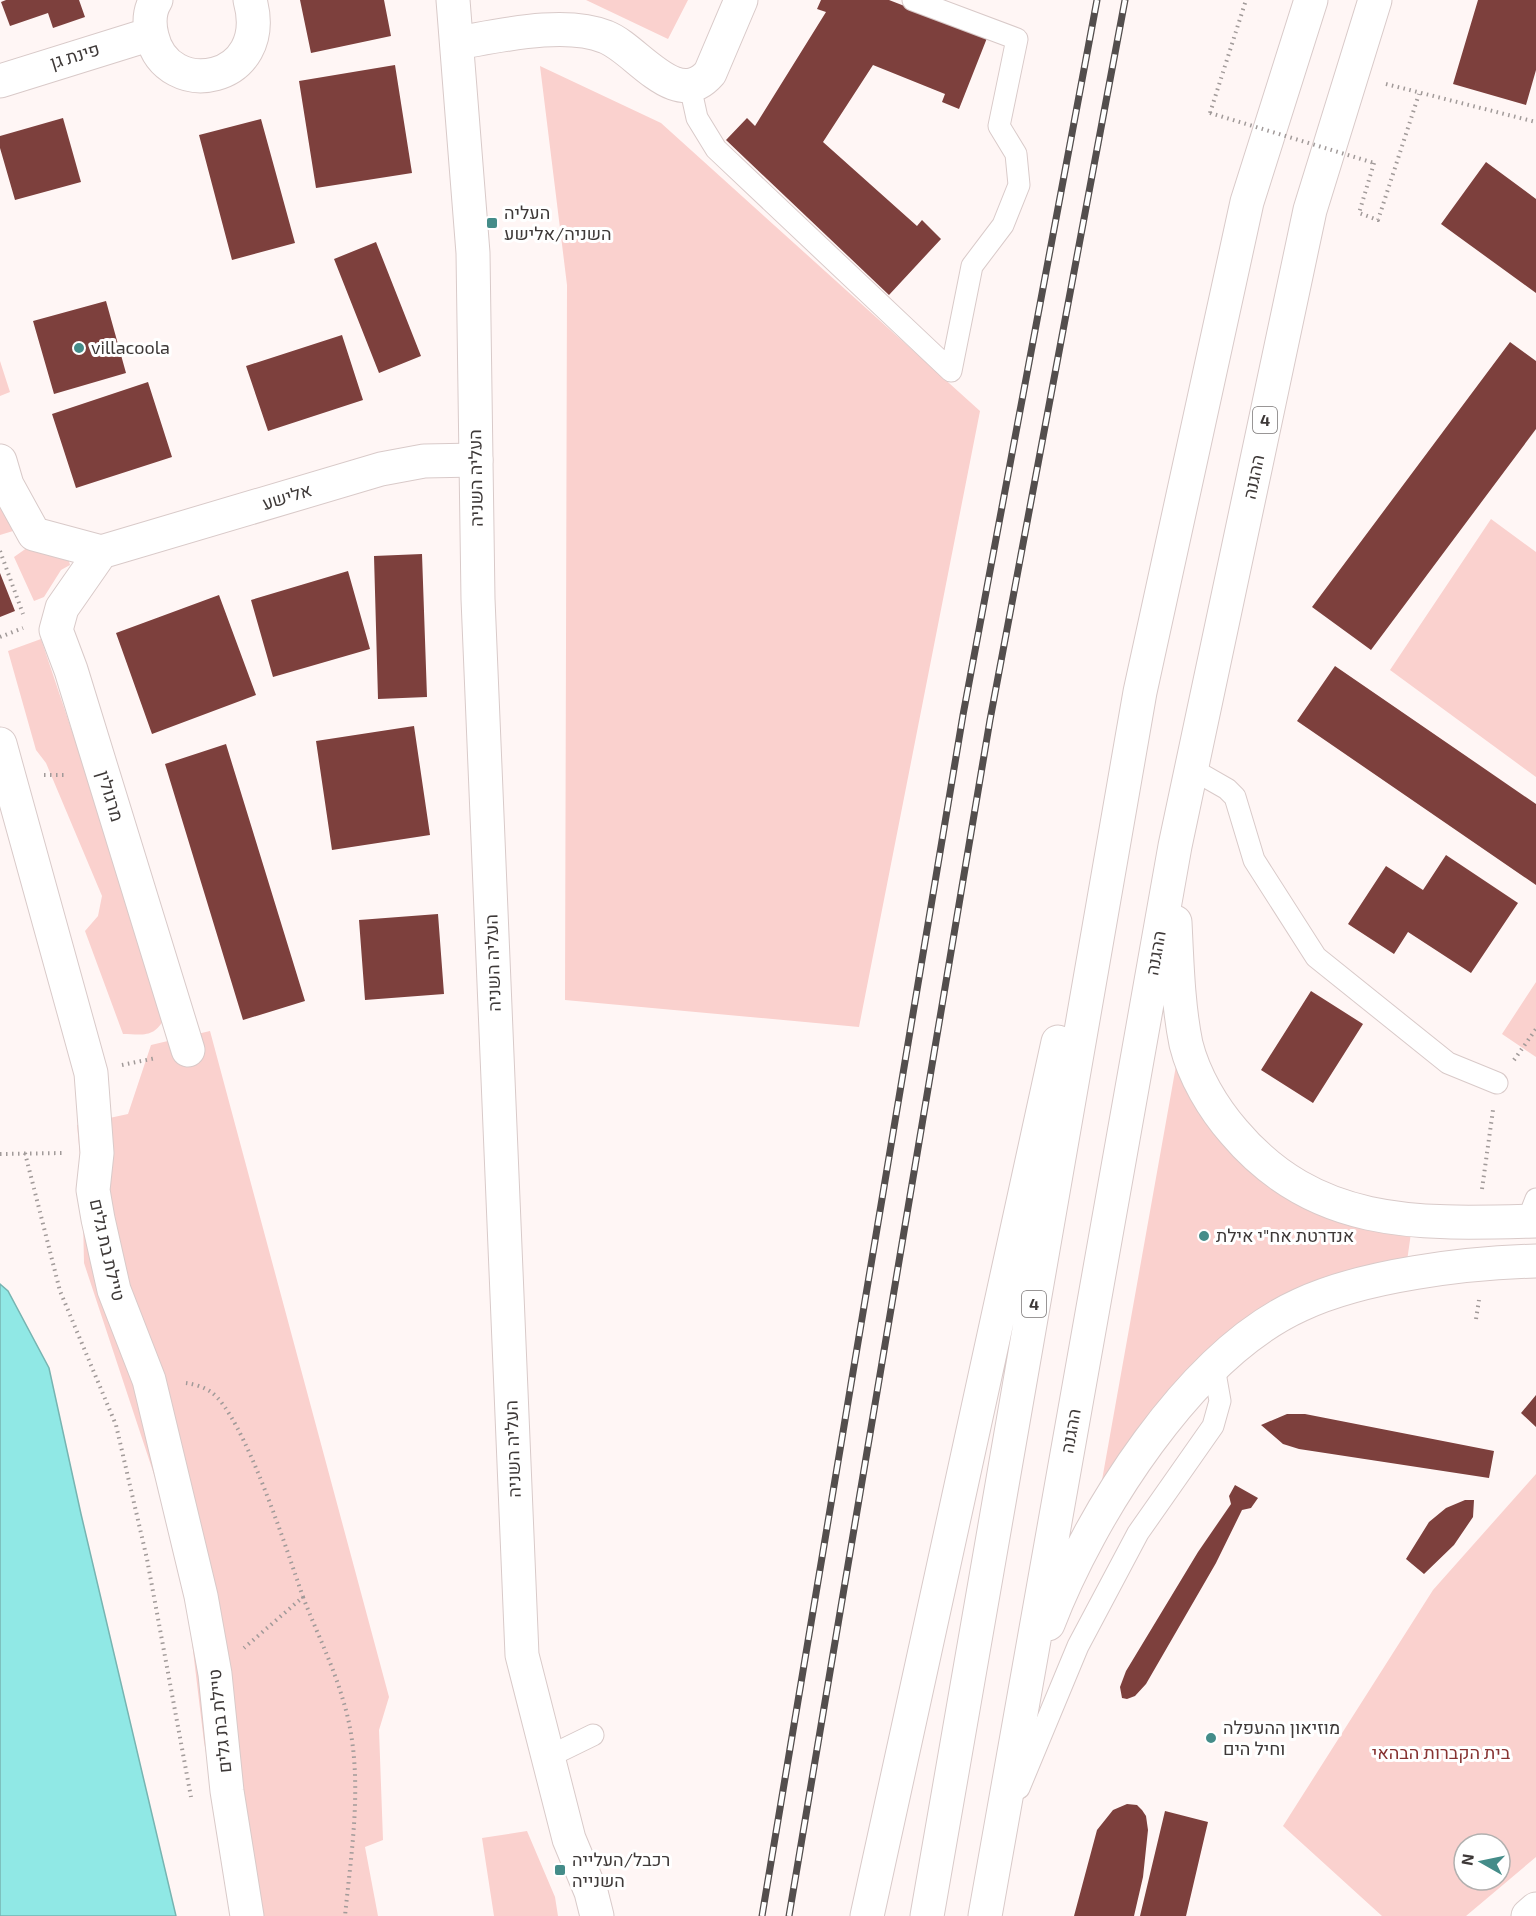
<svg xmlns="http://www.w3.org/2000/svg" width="1536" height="1916" font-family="'Exo 2',Heebo,sans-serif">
<rect width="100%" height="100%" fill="#fff6f5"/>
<!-- green -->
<path fill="#fad1ce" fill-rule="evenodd" d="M 586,0 L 688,0 L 668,39 Z
M 540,66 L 661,123 L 980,411 L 859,1027 L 565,1000 L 567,285 Z
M 0,361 L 10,392 L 0,396 Z
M 0,497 L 13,531 L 0,535 Z
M 1491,519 L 1536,552 L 1536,777 L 1390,670 Z
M 31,545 L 68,557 L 70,565 L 61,570 L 44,597 L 34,601 L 14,557 Z
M 41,639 L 167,1014 C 155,1037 148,1035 123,1034 L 85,931 L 98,916 L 102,896 L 46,763 L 36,750 L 8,651 Z
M 1536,982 L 1536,1057 L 1502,1034 Z
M 210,1031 L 389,1697 L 379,1730 L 383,1840 L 365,1847 L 378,1916 L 237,1916 L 204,1742 L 182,1559 L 84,1263 L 82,1176 L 77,1125 L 128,1114 L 151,1045 Z
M 1179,1049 L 1195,1102 L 1232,1153 L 1280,1194 L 1331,1215 L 1411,1233 L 1407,1261 L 1241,1323 L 1189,1368 L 1140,1430 L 1099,1497 Z
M 1536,1474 L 1536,1857 L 1466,1916 L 1382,1916 L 1283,1826 L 1433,1590 ZM 1464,1844 L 1500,1844 L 1500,1880 L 1464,1880 Z
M 527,1831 L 555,1897 L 558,1916 L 494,1916 L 482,1838 Z"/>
<!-- water -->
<path fill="#90e8e5" stroke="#77b4b1" stroke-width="1.5" d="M 0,1284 L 8,1291 L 49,1368 L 81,1514 L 176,1916 L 0,1916 Z"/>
<!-- building -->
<path fill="#7d403d" d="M 6,0 L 79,0 L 85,17 L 53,28 L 48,13 L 10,26 L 1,2 Z
M 300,0 L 384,0 L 391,36 L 311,53 Z
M 821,0 L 889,0 L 987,38 L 959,109 L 942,102 L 945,94 L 873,65 L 823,142 L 917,226 L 922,220 L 941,239 L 889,295 L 726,140 L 747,118 L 755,126 L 826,12 L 817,9 Z
M 1478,0 L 1536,0 L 1536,70 L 1526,105 L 1453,84 Z
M 395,65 L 412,173 L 316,188 L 299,81 Z
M 63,118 L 81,182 L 15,200 L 0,148 L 0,136 Z
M 261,119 L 295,243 L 232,260 L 199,135 Z
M 1486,162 L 1536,199 L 1536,293 L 1441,224 Z
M 376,242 L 421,356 L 379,373 L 334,259 Z
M 106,301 L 126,373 L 54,394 L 33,321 Z
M 342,335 L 363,400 L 268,431 L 246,366 Z
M 1510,342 L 1536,361 L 1536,429 L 1371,650 L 1312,607 Z
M 148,382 L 172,457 L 76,488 L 52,414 Z
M 422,554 L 427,697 L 378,699 L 374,556 Z
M 348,571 L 370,649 L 273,677 L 251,600 Z
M 0,573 L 15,611 L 0,617 Z
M 219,595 L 256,695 L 152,734 L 116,633 Z
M 1335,666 L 1536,804 L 1536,885 L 1297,721 Z
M 414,726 L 430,835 L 332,850 L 316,741 Z
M 226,744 L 305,1001 L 243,1020 L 165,764 Z
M 1446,855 L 1518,903 L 1471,973 L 1408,932 L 1394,954 L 1348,924 L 1386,866 L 1423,890 Z
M 438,914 L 444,994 L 365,1000 L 359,920 Z
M 1311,991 L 1363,1024 L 1313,1103 L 1261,1070 Z
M 1536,1395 L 1536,1427 L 1521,1413 Z
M 1287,1414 L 1305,1414 L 1494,1451 L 1489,1478 L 1299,1449 L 1283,1444 L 1261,1425 Z
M 1235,1485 L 1258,1498 L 1251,1508 L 1242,1510 L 1216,1563 L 1146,1684 L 1135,1696 L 1127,1699 L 1122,1698 L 1120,1687 L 1126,1671 L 1198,1552 L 1231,1504 L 1229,1496 Z
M 1465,1500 L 1474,1500 L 1473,1517 L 1454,1545 L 1424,1574 L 1406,1559 L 1429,1522 L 1446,1508 Z
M 1127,1804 L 1137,1805 L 1142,1810 L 1146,1816 L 1148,1830 L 1143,1877 L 1134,1916 L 1074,1916 L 1097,1830 L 1113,1810 Z
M 1165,1811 L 1208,1822 L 1186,1916 L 1140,1916 Z"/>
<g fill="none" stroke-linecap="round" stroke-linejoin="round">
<defs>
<path id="lane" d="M 690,86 L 697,118 L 716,149 L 951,371 L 972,266 L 1003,225 L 1019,185 L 1016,154 L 999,126 L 1017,39 L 913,0
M 1192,769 L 1227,789 L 1235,797 L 1254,860 L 1316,957 L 1448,1063 L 1497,1083
M 1527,1222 L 1536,1199
M 548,1757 L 593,1735
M 1019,1788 L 1078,1646 L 1138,1533 L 1213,1426 L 1220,1401 L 1214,1367"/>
<path id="street" d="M 156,0 C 149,11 149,24 152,36 C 167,102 273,83 250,0
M 457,43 C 499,36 565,20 606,37 C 637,49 676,112 710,73 L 741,0
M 0,81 L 151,34
M 0,461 L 7,485 L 34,534 L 101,552
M 101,552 L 62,608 L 56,630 L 71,670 L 188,1050
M 101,552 L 381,469 L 424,461 L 476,460
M 0,744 L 91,1073 L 97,1153 L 93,1190 L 98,1219 L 114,1290 L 149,1380 L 201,1596 L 215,1674 L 227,1791 L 247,1916"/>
<path id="secondary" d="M 453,0 L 473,253 L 478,599 L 522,1655 L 569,1839 L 591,1892 L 597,1916
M 1528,1916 L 1536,1909"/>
<path id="highway" d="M 1175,922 C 1177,962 1178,1005 1186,1044 C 1194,1076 1213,1108 1234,1132 C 1316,1229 1420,1224 1536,1221
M 1048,1624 C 1090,1514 1190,1355 1300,1305 C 1364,1275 1466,1263 1536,1261
M 867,1916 L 1058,1042
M 927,1916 L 1140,692 L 1247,202 L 1311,0
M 985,1916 L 1175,846 L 1310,210 L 1375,0"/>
</defs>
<!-- lane casing -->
<use href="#lane" stroke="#d9cac9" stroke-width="23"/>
<!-- street casing -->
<use href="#street" stroke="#d9cac9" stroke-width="35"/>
<!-- secondary casing -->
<use href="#secondary" stroke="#d9cac9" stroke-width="35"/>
<!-- highway casing -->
<use href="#highway" stroke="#d9cac9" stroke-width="35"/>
<!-- path -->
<path stroke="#a19a99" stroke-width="4" stroke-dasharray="1.5 4.5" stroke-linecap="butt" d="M 1386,84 L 1536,122
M 1210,113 L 1246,0
M 1374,163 L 1359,213 L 1378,220 L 1419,94
M 0,551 L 23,614
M 0,637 L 23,628
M 44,775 L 67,775
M 1514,1060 L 1536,1029
M 122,1065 L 156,1058
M 25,1153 L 60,1291 L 116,1425 L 147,1559 L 191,1797
M 0,1154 L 63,1153
M 1482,1189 L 1493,1110
M 1476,1319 L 1479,1300
M 186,1383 C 194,1384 204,1387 211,1392 C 244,1415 288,1554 303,1597 L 244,1648
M 303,1597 C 316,1631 333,1665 343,1700 C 365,1770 352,1845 345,1916"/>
<!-- lane -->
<use href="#lane" stroke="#fff" stroke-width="21"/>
<!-- street -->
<use href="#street" stroke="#fff" stroke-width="33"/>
<!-- secondary -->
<use href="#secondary" stroke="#fff" stroke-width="33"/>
<!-- highway -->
<use href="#highway" stroke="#fff" stroke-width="33"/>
<defs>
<path id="rail" d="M 762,1916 L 963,715 L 1097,0
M 789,1916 L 990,720 L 1125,0"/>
</defs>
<!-- rail casing -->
<use href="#rail" stroke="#534e4d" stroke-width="7"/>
<!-- rail -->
<use href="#rail" stroke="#fff" stroke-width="4.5" stroke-dasharray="14" stroke-linecap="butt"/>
<!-- path-bridge -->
<path stroke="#a19a99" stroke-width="4" stroke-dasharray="1.5 4.5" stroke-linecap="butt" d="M 1210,113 L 1374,163"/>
</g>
<!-- markers -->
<g fill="#448c89" stroke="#fff" stroke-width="2">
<rect x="486" y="217" width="12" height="12" rx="3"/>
<circle cx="79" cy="348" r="6"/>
<circle cx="1204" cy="1236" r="6"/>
<circle cx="1211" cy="1738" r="6"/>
<rect x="554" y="1864" width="12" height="12" rx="3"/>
</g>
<g text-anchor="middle" stroke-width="6" stroke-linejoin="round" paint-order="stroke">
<!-- shield labels -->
<g fill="#fff" stroke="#787474" stroke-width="1.5">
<rect x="1253" y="407" width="24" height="26" rx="4.5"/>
<rect x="1022" y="1291" width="24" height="26" rx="4.5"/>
</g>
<g font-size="16" font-weight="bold" fill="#3e3938">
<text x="1265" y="426">4</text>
<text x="1034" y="1310">4</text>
</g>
<!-- street labels -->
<g font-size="18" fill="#3e3938" stroke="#fff">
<text transform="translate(75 56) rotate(-17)" y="6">פינת גן</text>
<text transform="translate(1254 477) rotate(-78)" y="6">ההגנה</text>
<text transform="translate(476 478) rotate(-91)" y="6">העליה השניה</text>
<text transform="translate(287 497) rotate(-17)" y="6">אלישע</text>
<text transform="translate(110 796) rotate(73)" y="6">מרגולין</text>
<text transform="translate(1156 953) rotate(-80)" y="6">ההגנה</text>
<text transform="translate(493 963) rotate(-92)" y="6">העליה השניה</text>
<text transform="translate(107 1250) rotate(77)" y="6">טיילת בת גלים</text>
<text transform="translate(1071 1431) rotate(-80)" y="6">ההגנה</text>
<text transform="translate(513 1449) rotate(-92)" y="6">העליה השניה</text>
<text transform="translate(220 1721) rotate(-96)" y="6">טיילת בת גלים</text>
</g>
<!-- poi labels -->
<g font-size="18" fill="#3e3938" stroke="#fff" text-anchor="start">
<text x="504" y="219">העליה<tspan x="504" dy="21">השניה/אלישע</tspan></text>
<text x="91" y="354">villacoola</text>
<text x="1216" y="1242">אנדרטת אח"י אילת</text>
<text x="1223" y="1734">מוזיאון ההעפלה<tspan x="1223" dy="21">וחיל הים</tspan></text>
<text x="572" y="1866">רכבל/העלייה<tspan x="572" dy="21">השנייה</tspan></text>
</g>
<!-- park labels -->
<g font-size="18" fill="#873332" stroke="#fff">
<text x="1441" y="1759">בית הקברות הבהאי</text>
</g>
</g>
<!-- north arrow -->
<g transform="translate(1482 1862) rotate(279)"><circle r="28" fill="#ffffff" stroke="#b2b0af" stroke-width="1.5"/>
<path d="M0-4.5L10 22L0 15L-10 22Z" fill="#448c89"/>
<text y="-9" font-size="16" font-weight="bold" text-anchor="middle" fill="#3e3938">N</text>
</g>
</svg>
